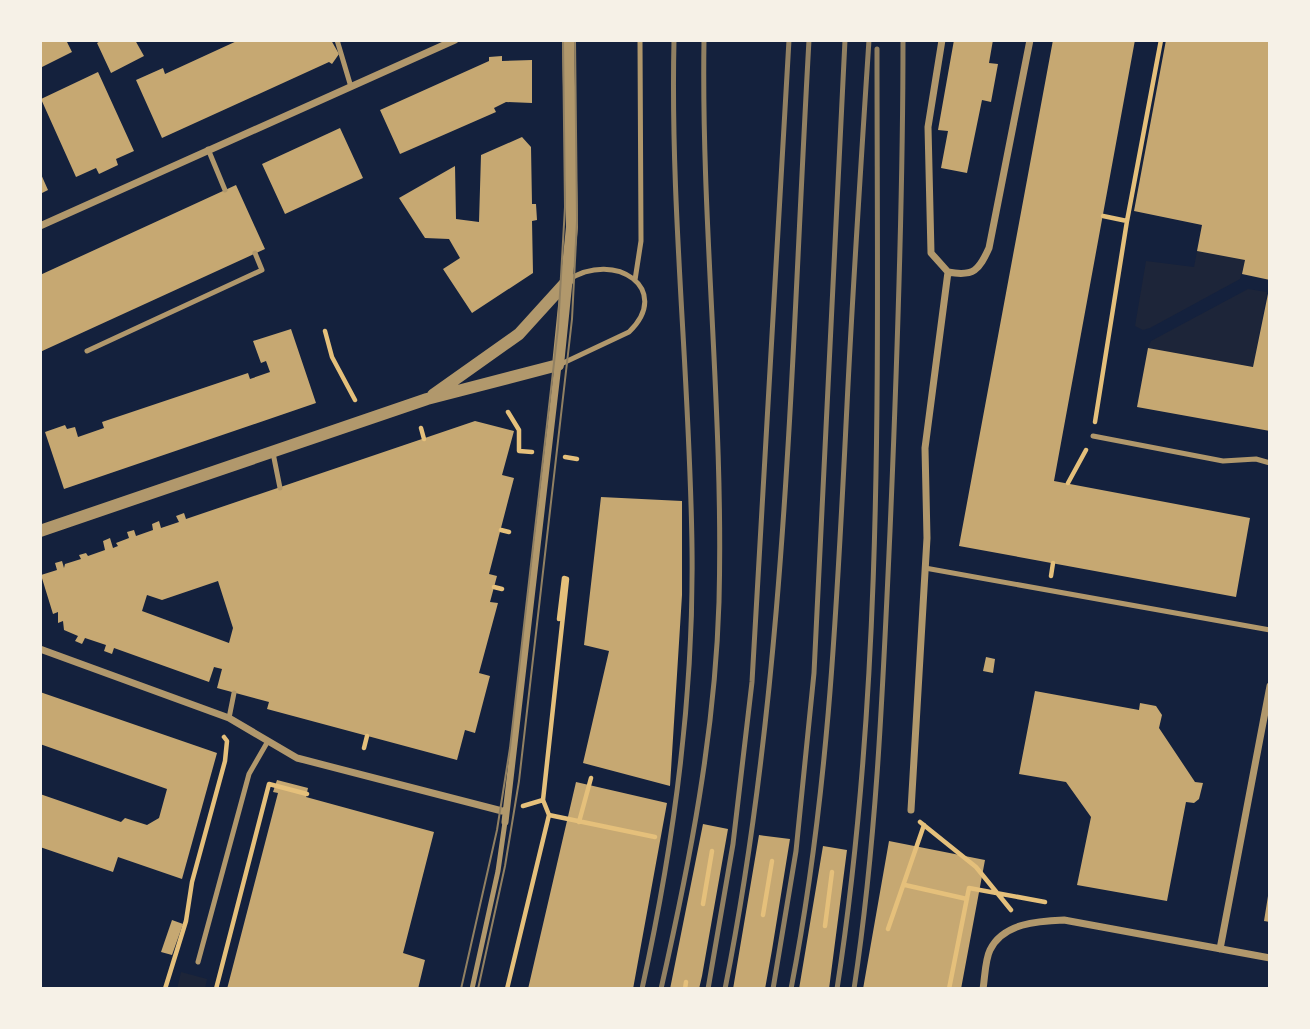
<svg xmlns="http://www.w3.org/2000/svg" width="1310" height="1029" font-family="Karla,sans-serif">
<rect width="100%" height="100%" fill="#14213d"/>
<!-- green -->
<path fill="#1d2539" d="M 1197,251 L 1245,260 L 1240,279 L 1150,328 L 1143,330 L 1135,326 L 1146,261 L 1194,267 Z
M 1248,289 L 1267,292 L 1253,367 L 1148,348 L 1151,341 Z
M 181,972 L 207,979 L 205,989 L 177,989 Z"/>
<!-- building -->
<path fill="#c6a872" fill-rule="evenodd" d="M 40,40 L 70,40 L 67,42 L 72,52 L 40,68 Z
M 102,40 L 135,40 L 144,56 L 111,73 L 97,43 Z
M 239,40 L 331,40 L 339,54 L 332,64 L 329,62 L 162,138 L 136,80 L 163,68 L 165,74 Z
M 954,40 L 993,40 L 989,63 L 998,64 L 991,102 L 982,100 L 967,173 L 941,168 L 948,131 L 938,130 Z
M 1053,40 L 1135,40 L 1054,481 L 1250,518 L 1236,597 L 959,546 Z
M 1166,40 L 1270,40 L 1270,280 L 1242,274 L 1245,260 L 1197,251 L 1202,225 L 1134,211 Z
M 502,56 L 502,61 L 532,60 L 532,103 L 506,102 L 494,108 L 496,112 L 400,154 L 380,110 L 489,61 L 489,57 Z
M 98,72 L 134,151 L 116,159 L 118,165 L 99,174 L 96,168 L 76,177 L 41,99 Z
M 340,128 L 363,178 L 285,214 L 262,164 Z
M 522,137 L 531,147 L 532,204 L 536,204 L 537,220 L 532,221 L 533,273 L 472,313 L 443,269 L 460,258 L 449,239 L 425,238 L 399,198 L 455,166 L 456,219 L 479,222 L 481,155 Z
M 40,172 L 48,190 L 40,194 Z
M 236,185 L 265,249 L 40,352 L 40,275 Z
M 1270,284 L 1270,431 L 1137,407 L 1148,348 L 1253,367 Z
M 291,329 L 316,403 L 64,489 L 45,432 L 65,425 L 67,429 L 75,427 L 78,437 L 104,428 L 102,422 L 248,373 L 250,379 L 270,372 L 266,361 L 261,363 L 253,341 Z
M 475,421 L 514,431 L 502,475 L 514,478 L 489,574 L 497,576 L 490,602 L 498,603 L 479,673 L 490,676 L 475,733 L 465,730 L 457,760 L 267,709 L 269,702 L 217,688 L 222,669 L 214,667 L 209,682 L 114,648 L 112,654 L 104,651 L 106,645 L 85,638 L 82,644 L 75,641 L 78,636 L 64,630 L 63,621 L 58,623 L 58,612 L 53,614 L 41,575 L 57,570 L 55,563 L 62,561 L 64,568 L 65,564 L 81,559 L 79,555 L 86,553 L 88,556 L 105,550 L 103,541 L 110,538 L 113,548 L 118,546 L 116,543 L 129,538 L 127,532 L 134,530 L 136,536 L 153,530 L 152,524 L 159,521 L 161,528 L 179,522 L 176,516 L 184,513 L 186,519 ZM 218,581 L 233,628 L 229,643 L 142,611 L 147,595 L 162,600 Z
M 601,497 L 682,501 L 682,595 L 670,786 L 583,763 L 609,651 L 584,645 Z
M 986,657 L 995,659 L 993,673 L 983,671 Z
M 1035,691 L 1139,710 L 1140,703 L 1156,706 L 1162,715 L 1159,728 L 1195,782 L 1203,783 L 1199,799 L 1194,803 L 1186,802 L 1167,901 L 1077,885 L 1091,817 L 1066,782 L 1019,774 Z
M 40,692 L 217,753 L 182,879 L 118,857 L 113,872 L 40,847 L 40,794 L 121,822 L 125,818 L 147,825 L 159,818 L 167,789 L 40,744 Z
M 277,780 L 308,788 L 306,797 L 434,832 L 403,953 L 425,960 L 418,989 L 227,989 L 278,793 L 273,792 Z
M 576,782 L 667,803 L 633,989 L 528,989 Z
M 703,824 L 728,829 L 702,976 L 699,989 L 670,989 Z
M 759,835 L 790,839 L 772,950 L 765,989 L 733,989 Z
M 889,841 L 985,860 L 961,989 L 863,989 Z
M 823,846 L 847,850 L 829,989 L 799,989 Z
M 1268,896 L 1270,897 L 1270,922 L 1264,921 Z
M 172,920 L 183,924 L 172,955 L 161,952 Z"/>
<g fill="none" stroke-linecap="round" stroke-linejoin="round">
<!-- path -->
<path stroke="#e5c07b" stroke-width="4.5" d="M 1103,216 L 1127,221
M 325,331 L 332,357 L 355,400
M 508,412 L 519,430 L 519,451 L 532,452
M 1095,422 L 1127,221 L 1161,40
M 421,428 L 424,439
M 565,457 L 577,459
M 1068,483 L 1086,450
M 501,530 L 509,532
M 1051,576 L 1053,563
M 494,587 L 502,589
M 364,748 L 367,736
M 523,806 L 543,800
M 549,815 L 543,800 L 567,579 L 564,578 L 559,619
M 579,822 L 591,778
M 920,822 L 976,867 L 1011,910
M 905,885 L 967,899
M 703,904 L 712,851
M 763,915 L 772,861
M 825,926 L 832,872
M 888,929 L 924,825
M 165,989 L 186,921 L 192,882 L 225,761 L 227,741 L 224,737
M 216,989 L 269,784 L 307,794
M 507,989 L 549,815 L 655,837
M 685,989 L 686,982
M 949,989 L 969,888 L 1045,902"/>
<!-- service -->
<path stroke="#b1986c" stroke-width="5" d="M 337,40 L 351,87
M 208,149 L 225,190
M 635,280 L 641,241 L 640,40
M 87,351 L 262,270 L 255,253
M 561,364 L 629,332 C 673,290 616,249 568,280
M 1093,436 L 1223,461 L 1256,459 L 1270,463
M 273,453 L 280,488
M 925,568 L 1270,630
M 229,718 L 234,693
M 198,962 L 249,774 L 268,741
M 472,989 L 498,871 L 505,822"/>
<!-- minor -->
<path stroke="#b1986c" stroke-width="7" d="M 942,40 L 928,127 L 931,253 L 948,272 C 974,277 979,270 989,248 L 1030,40
M 40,226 L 455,40
M 40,649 L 229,718 L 297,758 L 506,812
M 911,810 L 927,538 L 925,448 L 948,272
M 505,822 L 558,365
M 1220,949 L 1270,686
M 983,989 C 985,977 985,960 990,950 C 1003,923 1038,921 1064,920 L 1270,958"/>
<!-- tertiary -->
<path stroke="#b1986c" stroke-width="12" d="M 433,395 L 519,334 L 568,280
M 40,531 L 427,399 L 558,365 L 572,227 L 568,40"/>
<!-- tram -->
<path stroke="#918062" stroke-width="2" d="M 461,989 L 497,830 L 510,748 L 558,328 L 565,207 L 563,40
M 478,989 L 505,866 L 519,781 L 572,319 L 577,221 L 575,40"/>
<!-- rail -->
<path stroke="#918062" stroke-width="5" d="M 642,989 C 674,844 694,696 692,548 C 690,379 670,210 674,40
M 661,989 C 690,861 715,733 719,602 C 724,414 701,228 704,40
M 708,989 L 733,844 L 752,682 L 789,40
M 725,989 C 787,677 791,356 809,40
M 773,989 L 796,851 L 814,673 L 845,40
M 791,989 C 829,793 837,603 847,405 C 853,283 861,162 869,40
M 837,989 C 885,678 877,362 877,49
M 854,989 C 877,837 883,684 890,531 C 897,367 903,204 903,40"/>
</g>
<!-- border -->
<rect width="1310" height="1029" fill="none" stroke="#f6f1e7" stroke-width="84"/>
</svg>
